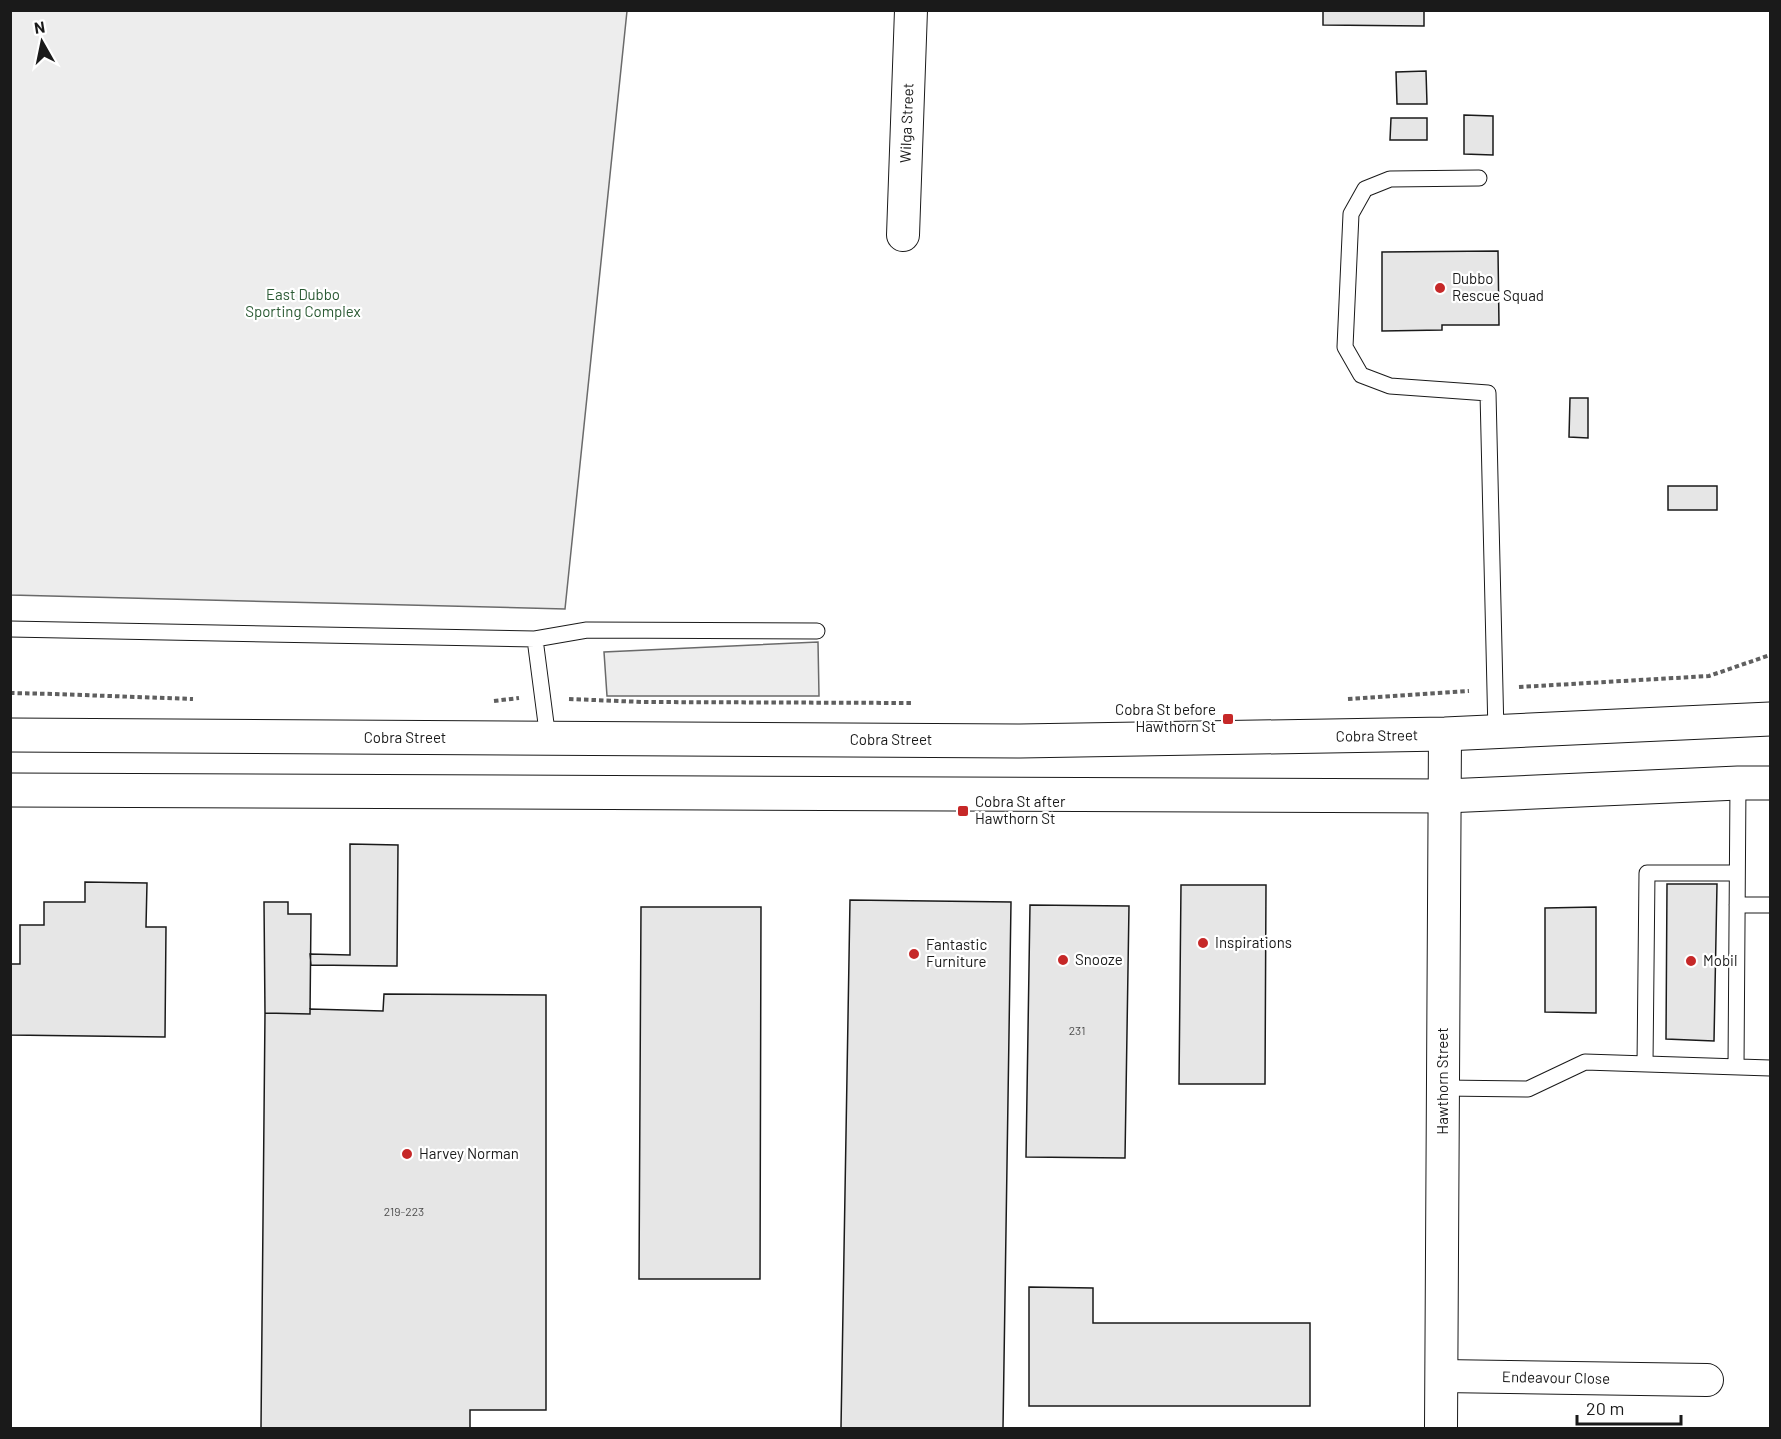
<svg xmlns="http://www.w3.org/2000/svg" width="1781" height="1439" font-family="Barlow,sans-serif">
<rect width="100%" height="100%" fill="#fff"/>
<!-- built -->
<path fill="#ededed" stroke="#6a6a6a" stroke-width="1.5" d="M 10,11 L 627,11 L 565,609 L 11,595 Z
M 818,642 L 819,696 L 607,696 L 604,652 Z"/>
<!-- building -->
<path fill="#e6e6e6" stroke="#1a1a1a" stroke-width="1.5" d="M 1323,10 L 1424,10 L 1424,26 L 1323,25 Z
M 1426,71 L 1427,104 L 1397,104 L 1396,72 Z
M 1464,115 L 1493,116 L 1493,155 L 1464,154 Z
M 1391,118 L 1427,118 L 1427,140 L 1390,140 Z
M 1498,251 L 1499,325 L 1442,325 L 1442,330 L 1382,331 L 1382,252 Z
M 1570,398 L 1588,398 L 1588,438 L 1569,437 Z
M 1668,486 L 1717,486 L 1717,510 L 1668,510 Z
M 350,844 L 398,845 L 397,966 L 311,965 L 310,954 L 350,955 Z
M 85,882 L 147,883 L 146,927 L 166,927 L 165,1037 L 10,1035 L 10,964 L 20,964 L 20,925 L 44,925 L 44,902 L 85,902 Z
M 1667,884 L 1717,884 L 1714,1041 L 1666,1039 Z
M 1181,885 L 1266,885 L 1265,1084 L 1179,1084 Z
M 850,900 L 1011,902 L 1003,1428 L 841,1428 Z
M 264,902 L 288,902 L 288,914 L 311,914 L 310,1014 L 265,1013 Z
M 1030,905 L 1129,906 L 1125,1158 L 1026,1157 Z
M 641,907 L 761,907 L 760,1279 L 639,1279 Z
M 1596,907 L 1596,1013 L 1545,1012 L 1545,908 Z
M 384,994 L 546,995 L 546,1410 L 470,1410 L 470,1428 L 261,1428 L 265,1013 L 310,1014 L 310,1009 L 383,1011 Z
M 1029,1287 L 1093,1288 L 1093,1323 L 1310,1323 L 1310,1406 L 1029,1406 Z"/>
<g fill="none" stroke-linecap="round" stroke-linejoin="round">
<defs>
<path id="service" d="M 1479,178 L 1390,179 L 1365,189 L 1351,214 L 1345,347 L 1361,375 L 1390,386 L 1488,393 L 1496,733
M 10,629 L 535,639 L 587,630 L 817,631
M 535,639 L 548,739
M 1737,905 L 1770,905
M 1645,1064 L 1647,873 L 1737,873
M 1736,1067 L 1738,783
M 1443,1088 L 1528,1089 L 1585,1062 L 1770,1068"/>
<path id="minor" d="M 903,235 L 911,10
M 1442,1376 L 1707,1380
M 1441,1428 L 1445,734"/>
<path id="trunk" d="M 10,735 L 1020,741 L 1445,734 L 1770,719
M 10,790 L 1445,796 L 1738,783 L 1770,783"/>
</defs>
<!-- service casing -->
<use href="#service" stroke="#1a1a1a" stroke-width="17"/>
<!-- minor casing -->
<use href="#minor" stroke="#1a1a1a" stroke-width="34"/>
<!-- trunk casing -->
<use href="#trunk" stroke="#1a1a1a" stroke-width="35"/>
<!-- path -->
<path stroke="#5f5f5f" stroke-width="4" stroke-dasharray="4.5 3" stroke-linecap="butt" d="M 1519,687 L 1709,676 L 1770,655
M 10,693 L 54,694 L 193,699
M 569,699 L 643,702 L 912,703
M 1348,699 L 1469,691
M 494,701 L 519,698"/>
<!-- service -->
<use href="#service" stroke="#fff" stroke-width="15"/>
<!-- minor -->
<use href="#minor" stroke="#fff" stroke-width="32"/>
<!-- trunk -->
<use href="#trunk" stroke="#fff" stroke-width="33"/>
</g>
<!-- markers -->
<g fill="#c62828" stroke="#fff" stroke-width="2">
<circle cx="1440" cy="288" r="6"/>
<rect x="1222" y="713" width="12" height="12" rx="3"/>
<rect x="957" y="805" width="12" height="12" rx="3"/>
<circle cx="1203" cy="943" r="6"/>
<circle cx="914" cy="954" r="6"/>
<circle cx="1063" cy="960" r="6"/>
<circle cx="1691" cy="961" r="6"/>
<circle cx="407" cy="1154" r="6"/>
</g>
<g text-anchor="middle" stroke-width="4.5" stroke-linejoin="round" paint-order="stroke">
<!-- number labels -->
<g font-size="12" fill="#4d4d4d">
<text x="1077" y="1035">231</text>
<text x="404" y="1216">219-223</text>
</g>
<!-- street labels -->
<g font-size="15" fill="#1a1a1a" stroke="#fff">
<text transform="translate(907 123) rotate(-88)" y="5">Wilga Street</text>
<text transform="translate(1377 736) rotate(-1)" y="5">Cobra Street</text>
<text x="405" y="743">Cobra Street</text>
<text x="891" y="745">Cobra Street</text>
<text transform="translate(1443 1081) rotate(-90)" y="5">Hawthorn Street</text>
<text transform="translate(1556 1378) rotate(1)" y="5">Endeavour Close</text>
</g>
<!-- poi labels -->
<g font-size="15" fill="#1a1a1a" stroke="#fff" text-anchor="start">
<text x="1452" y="284">Dubbo<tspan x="1452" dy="17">Rescue Squad</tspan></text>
<text x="1216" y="715" text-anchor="end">Cobra St before<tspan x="1216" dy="17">Hawthorn St</tspan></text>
<text x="975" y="807">Cobra St after<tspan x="975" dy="17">Hawthorn St</tspan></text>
<text x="1215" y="948">Inspirations</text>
<text x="926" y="950">Fantastic<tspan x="926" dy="17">Furniture</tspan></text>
<text x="1075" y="965">Snooze</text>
<text x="1703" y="966">Mobil</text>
<text x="419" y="1159">Harvey Norman</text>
</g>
<!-- park labels -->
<g font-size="15" fill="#2b5a34" stroke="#fff">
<text x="303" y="300">East Dubbo<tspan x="303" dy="17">Sporting Complex</tspan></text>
</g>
</g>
<!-- border -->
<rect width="1781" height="1439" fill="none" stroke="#1a1a1a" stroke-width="24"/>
<!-- north arrow -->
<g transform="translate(42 42) rotate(351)" stroke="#ffffff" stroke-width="4.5" paint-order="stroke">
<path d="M0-4.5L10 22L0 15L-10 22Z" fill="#1a1a1a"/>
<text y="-9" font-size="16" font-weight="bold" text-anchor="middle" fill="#1a1a1a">N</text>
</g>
<!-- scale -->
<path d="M1577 1415v9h104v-9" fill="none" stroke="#1a1a1a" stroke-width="3"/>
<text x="1586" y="1415" font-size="18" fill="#1a1a1a" stroke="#ffffff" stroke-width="4.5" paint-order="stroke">20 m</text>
</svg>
